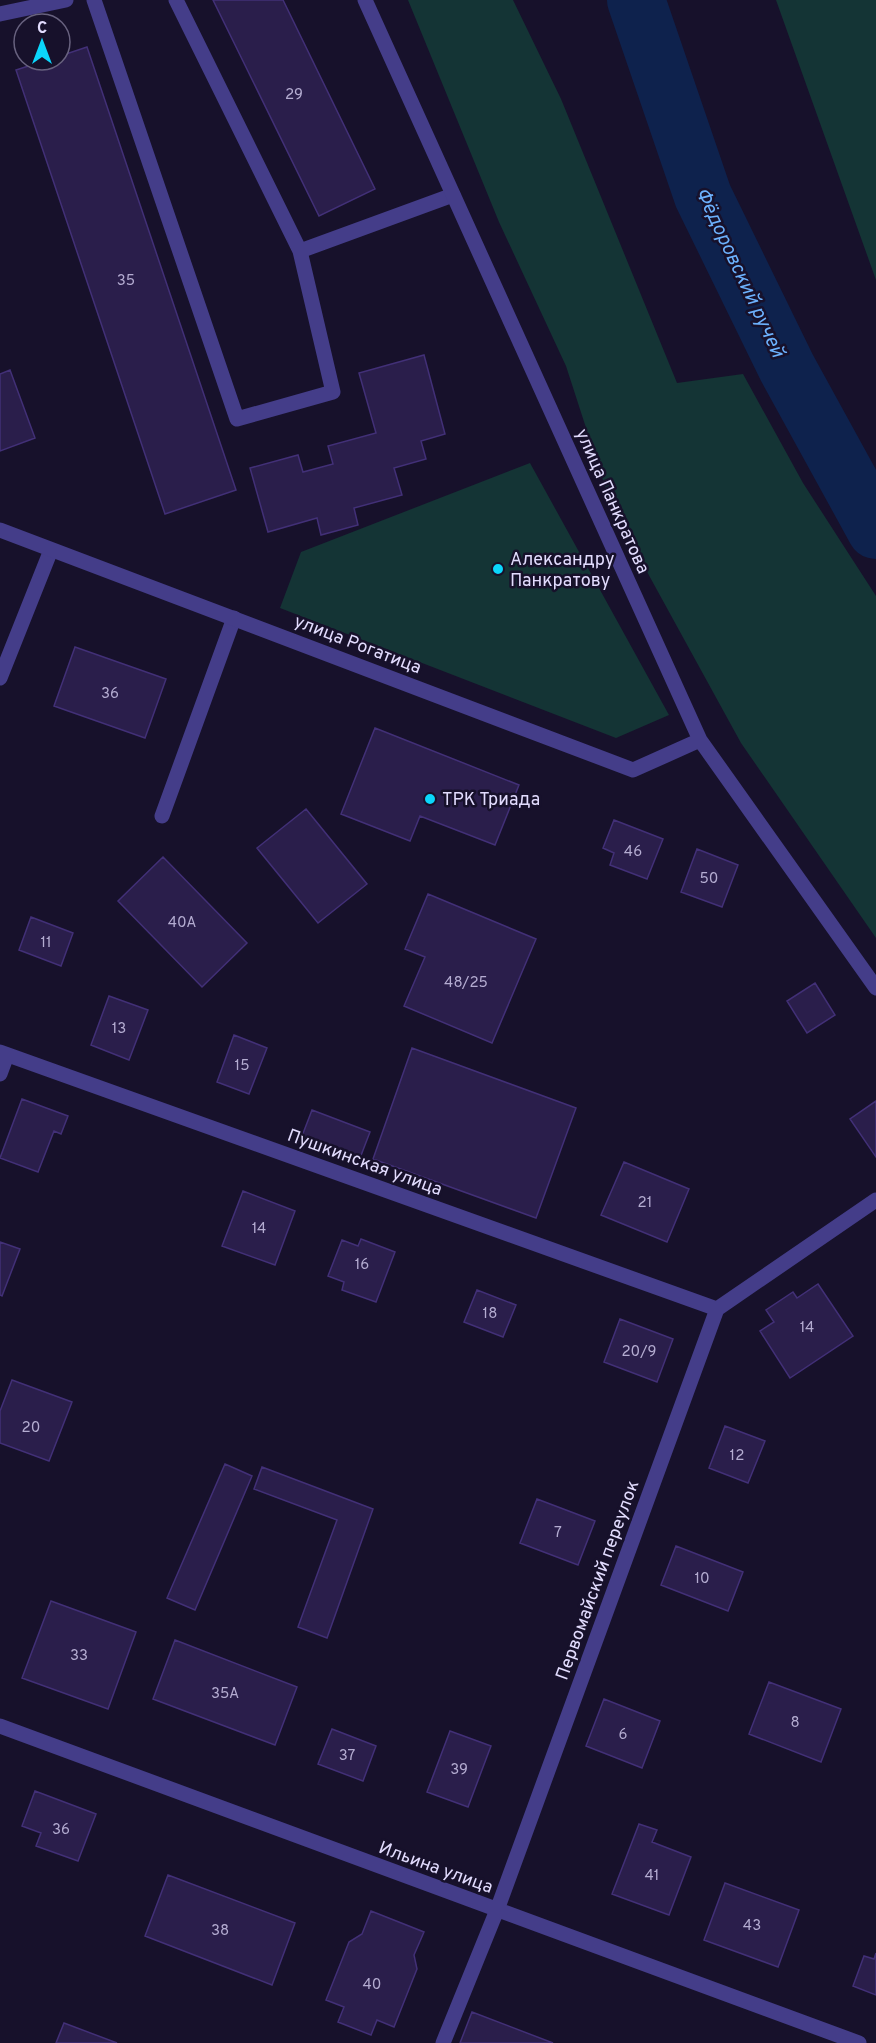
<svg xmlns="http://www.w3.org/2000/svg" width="876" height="2043" font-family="Overpass,sans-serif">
<rect width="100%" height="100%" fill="#17112b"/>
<!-- green -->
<path fill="#143435" d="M 408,0 L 513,0 L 561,99 L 677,383 L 743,374 L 803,483 L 876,596 L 876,938 L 741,743 L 612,508 L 566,366 L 499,222 Z
M 776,0 L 876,0 L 876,280 Z
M 530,463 L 669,715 L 616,738 L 280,608 L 301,552 Z"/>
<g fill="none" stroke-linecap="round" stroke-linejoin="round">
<!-- river -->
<path stroke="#0e224d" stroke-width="58" d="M 636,0 L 703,196 L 787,368 L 876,530"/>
</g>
<!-- building -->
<path fill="#2a1e4b" stroke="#423077" stroke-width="1.5" d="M 213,0 L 283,0 L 375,189 L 319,216 Z
M 87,47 L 236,490 L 165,514 L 16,70 L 47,60 L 60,60 L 60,56 Z
M 424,355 L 445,434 L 421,441 L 426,459 L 394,468 L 402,495 L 354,508 L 358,525 L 321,535 L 317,518 L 268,532 L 250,468 L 298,455 L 303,472 L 333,464 L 328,446 L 376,433 L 359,373 Z
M 10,370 L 35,438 L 0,451 L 0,374 Z
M 75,647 L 166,679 L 145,738 L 54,706 Z
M 375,728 L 519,785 L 495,845 L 420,816 L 410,841 L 341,814 Z
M 306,809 L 367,884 L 318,923 L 257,848 Z
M 614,820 L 663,839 L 647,879 L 610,865 L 614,853 L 603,848 Z
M 697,849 L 738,865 L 722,907 L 681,892 Z
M 163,857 L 247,943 L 202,987 L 118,901 Z
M 428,894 L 536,939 L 492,1043 L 404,1006 L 425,957 L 405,949 Z
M 31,917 L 73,933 L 61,966 L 19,950 Z
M 815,983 L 835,1015 L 807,1033 L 787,1001 Z
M 109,996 L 148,1010 L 129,1060 L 91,1045 Z
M 234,1035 L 267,1048 L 249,1094 L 217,1082 Z
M 412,1048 L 576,1108 L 536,1218 L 373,1159 Z
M 22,1099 L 68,1116 L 61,1134 L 54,1131 L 38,1172 L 0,1158 Z
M 876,1101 L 876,1157 L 850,1119 Z
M 312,1110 L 370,1132 L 360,1158 L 302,1136 Z
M 624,1162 L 689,1189 L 667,1242 L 601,1215 Z
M 243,1191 L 295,1211 L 275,1265 L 222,1246 Z
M 361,1239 L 395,1252 L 376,1302 L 342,1290 L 344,1282 L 328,1276 L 342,1240 L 358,1246 Z
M 0,1242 L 20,1249 L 2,1296 L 0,1295 Z
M 818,1284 L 853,1336 L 790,1378 L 760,1331 L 774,1322 L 766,1310 L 793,1292 L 797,1298 Z
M 477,1290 L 516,1305 L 503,1337 L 464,1322 Z
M 620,1319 L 673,1339 L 657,1382 L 604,1362 Z
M 12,1380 L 72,1402 L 49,1461 L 0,1443 L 0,1411 Z
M 725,1426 L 765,1441 L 748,1483 L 709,1468 Z
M 225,1464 L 252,1476 L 195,1610 L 167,1598 Z
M 262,1467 L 373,1509 L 327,1638 L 298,1627 L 337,1520 L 254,1489 Z
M 537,1499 L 595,1521 L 578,1565 L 520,1543 Z
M 676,1546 L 743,1572 L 728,1611 L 661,1585 Z
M 51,1601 L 136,1632 L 108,1709 L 22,1678 Z
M 175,1640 L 297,1687 L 275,1745 L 153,1699 Z
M 769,1682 L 841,1709 L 821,1762 L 749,1734 Z
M 604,1699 L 660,1721 L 642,1768 L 586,1746 Z
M 332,1729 L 376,1746 L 363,1781 L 318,1764 Z
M 450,1731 L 491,1746 L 468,1807 L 427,1792 Z
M 35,1791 L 96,1814 L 78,1861 L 36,1846 L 41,1833 L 22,1826 Z
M 639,1824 L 657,1830 L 652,1842 L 691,1857 L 669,1915 L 612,1894 Z
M 168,1875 L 295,1923 L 272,1985 L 145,1936 Z
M 725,1883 L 799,1910 L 778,1967 L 704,1940 Z
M 371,1911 L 424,1932 L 414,1955 L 417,1969 L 394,2027 L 377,2020 L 371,2035 L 338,2022 L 344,2007 L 326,2000 L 349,1942 L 362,1934 Z
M 876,1953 L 876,1995 L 853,1986 L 864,1956 L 874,1959 Z
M 472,2012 L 553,2043 L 460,2043 Z
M 64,2023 L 117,2043 L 56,2043 Z"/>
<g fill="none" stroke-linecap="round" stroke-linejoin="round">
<!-- lane -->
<path stroke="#443d89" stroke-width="15" d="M 94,0 L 237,419 L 333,392 L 300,251 L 176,0
M 0,14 L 66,0
M 300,251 L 453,195
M 0,678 L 51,550
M 162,816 L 234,618"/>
<!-- street -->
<path stroke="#443d89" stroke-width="15" d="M 365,0 L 700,740 L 876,988
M 0,530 L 633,770 L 700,740
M 0,1052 L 717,1309
M 0,1074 L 7,1055
M 0,1726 L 859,2043
M 443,2043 L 497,1910 L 717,1309 L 876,1200"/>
</g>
<!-- markers -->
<g fill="#0bd6fb" stroke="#17112b" stroke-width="2">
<circle cx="498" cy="569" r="6"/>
<circle cx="430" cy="799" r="6"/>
</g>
<g text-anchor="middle" stroke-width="5" stroke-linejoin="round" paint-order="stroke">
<!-- number labels -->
<g font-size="15" fill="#b4acd1">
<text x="294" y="99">29</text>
<text x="126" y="285">35</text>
<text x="110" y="698">36</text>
<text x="633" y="856">46</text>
<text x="709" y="883">50</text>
<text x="182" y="927">40А</text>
<text x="46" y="947">11</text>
<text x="466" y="987">48/25</text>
<text x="119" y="1033">13</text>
<text x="242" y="1070">15</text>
<text x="645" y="1207">21</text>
<text x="259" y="1233">14</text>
<text x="362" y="1269">16</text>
<text x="490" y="1318">18</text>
<text x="807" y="1332">14</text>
<text x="639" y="1356">20/9</text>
<text x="31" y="1432">20</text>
<text x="737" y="1460">12</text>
<text x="558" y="1537">7</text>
<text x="702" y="1583">10</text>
<text x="79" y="1660">33</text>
<text x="225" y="1698">35А</text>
<text x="795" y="1727">8</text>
<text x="623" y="1739">6</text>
<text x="347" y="1760">37</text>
<text x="459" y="1774">39</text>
<text x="61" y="1834">36</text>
<text x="652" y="1880">41</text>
<text x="752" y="1930">43</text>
<text x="220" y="1935">38</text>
<text x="372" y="1989">40</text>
</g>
<!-- street labels -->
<g font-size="18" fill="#e2dcfe" stroke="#17112b">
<text transform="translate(613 501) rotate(66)" y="6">улица Панкратова</text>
<text transform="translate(358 644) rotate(21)" y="6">улица Рогатица</text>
<text transform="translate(365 1162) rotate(20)" y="6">Пушкинская улица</text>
<text transform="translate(597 1580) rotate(-70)" y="6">Первомайский переулок</text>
<text transform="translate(436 1867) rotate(20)" y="6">Ильина улица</text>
</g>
<!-- poi labels -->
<g font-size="18" fill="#e2dcfe" stroke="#17112b" text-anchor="start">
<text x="510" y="565">Александру<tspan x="510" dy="21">Панкратову</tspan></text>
<text x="442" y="805">ТРК Триада</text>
</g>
<!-- water labels -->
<g font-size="20" font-style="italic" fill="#6cb1fd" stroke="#17112b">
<text transform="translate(741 272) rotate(65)" y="7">Фёдоровский ручей</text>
</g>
</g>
<!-- north arrow -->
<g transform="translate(42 42)"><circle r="28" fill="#17112b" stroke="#68627f" stroke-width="1.5"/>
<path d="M0-4.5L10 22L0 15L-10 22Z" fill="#0bd6fb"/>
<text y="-9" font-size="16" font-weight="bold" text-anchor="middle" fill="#e2dcfe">С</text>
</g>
</svg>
